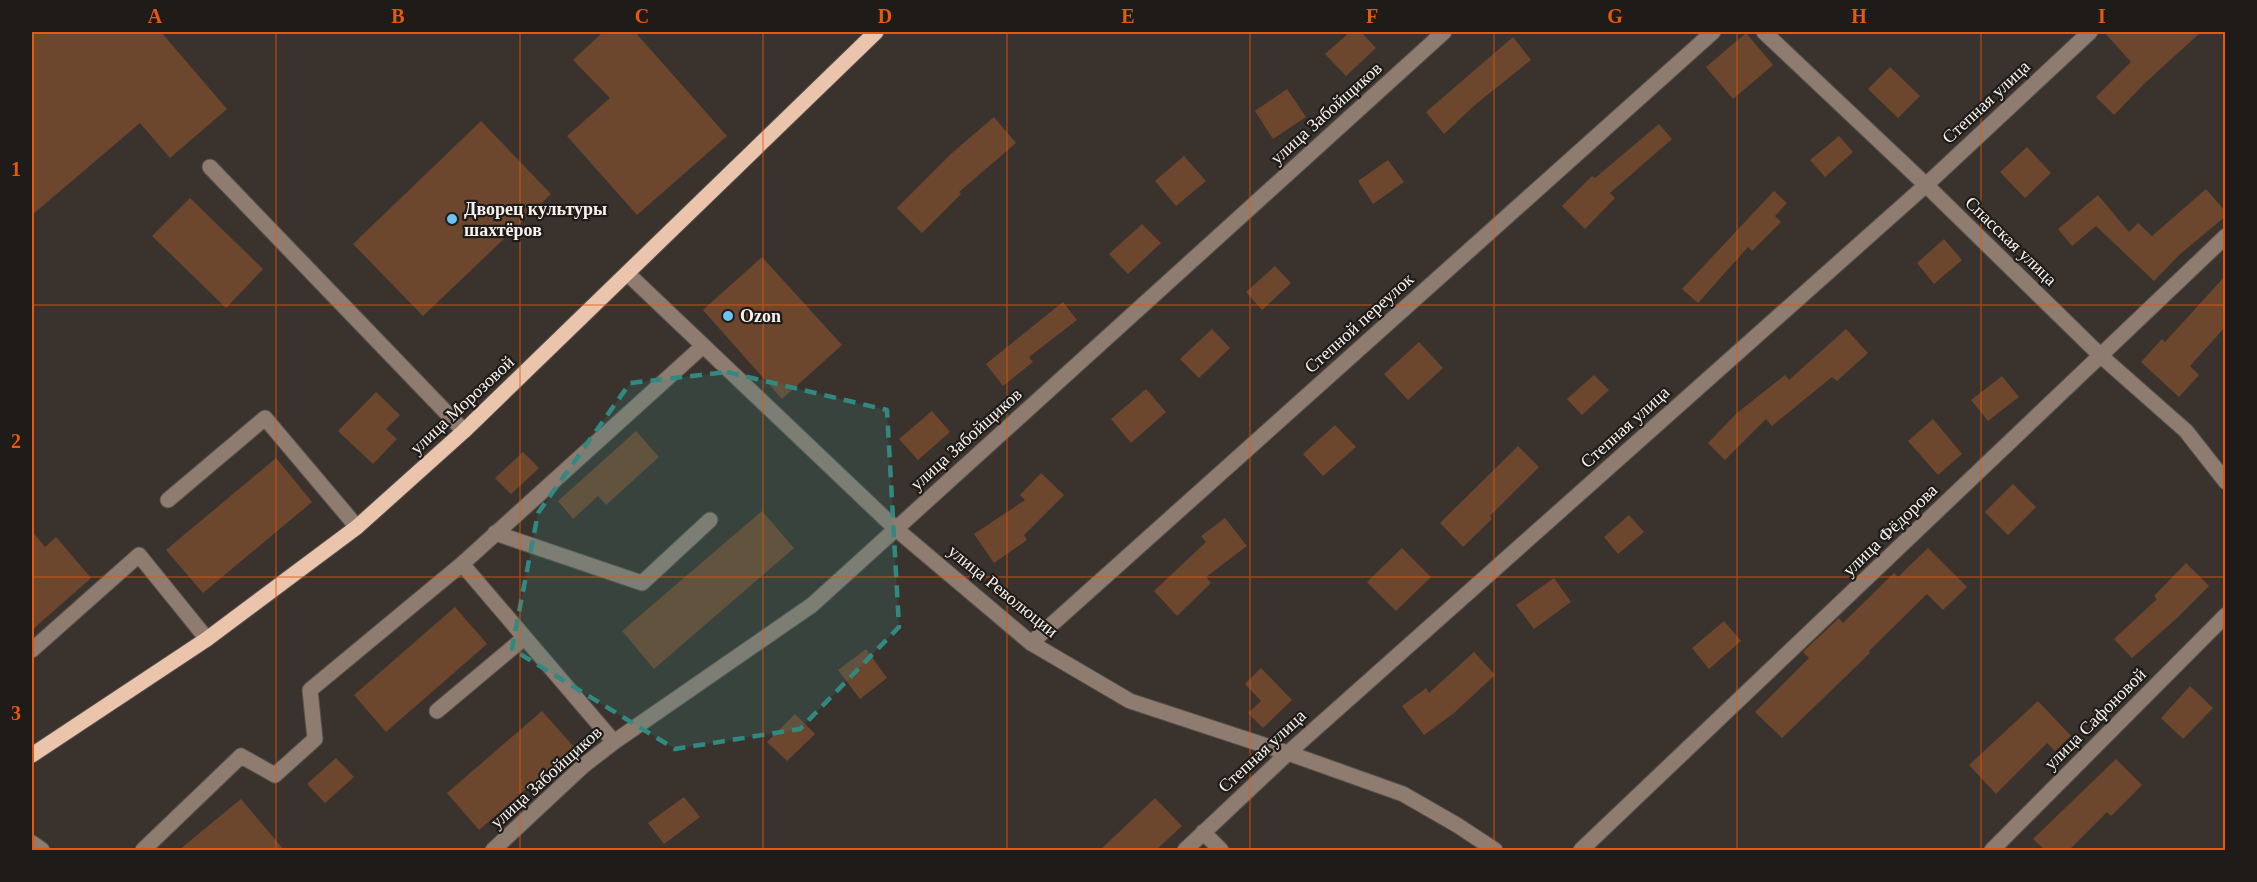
<svg xmlns="http://www.w3.org/2000/svg" width="2257" height="882" font-family="Georgia,serif">
<rect width="100%" height="100%" fill="#3a322d"/>
<!-- building -->
<path fill="#6d472d" d="M 32,32 L 161,32 L 227,109 L 170,158 L 140,123 L 32,215 Z
M 603,32 L 635,32 L 727,136 L 637,215 L 567,136 L 610,98 L 573,60 Z
M 1350,32 L 1361,32 L 1376,48 L 1346,76 L 1325,54 Z
M 2104,32 L 2201,32 L 2146,82 L 2114,115 L 2096,97 L 2131,62 Z
M 1746,33 L 1773,65 L 1733,99 L 1706,67 Z
M 1513,37 L 1531,60 L 1476,104 L 1444,134 L 1426,112 Z
M 1890,67 L 1920,96 L 1898,118 L 1868,89 Z
M 1287,89 L 1306,117 L 1273,139 L 1255,111 Z
M 994,117 L 1016,143 L 959,192 L 961,194 L 922,233 L 897,208 L 952,153 Z
M 481,121 L 551,194 L 423,316 L 353,244 Z
M 1659,124 L 1672,139 L 1610,193 L 1615,198 L 1585,229 L 1562,206 L 1592,176 L 1595,178 Z
M 1839,136 L 1853,152 L 1825,177 L 1810,160 Z
M 2027,147 L 2051,173 L 2025,198 L 2000,172 Z
M 1184,156 L 1206,181 L 1176,206 L 1155,181 Z
M 1388,160 L 1404,182 L 1373,204 L 1358,181 Z
M 2206,189 L 2226,212 L 2226,216 L 2180,254 L 2154,281 L 2096,226 L 2072,246 L 2058,229 L 2098,195 L 2129,232 L 2138,223 L 2152,236 Z
M 1774,191 L 1787,203 L 1775,216 L 1781,222 L 1752,251 L 1748,247 L 1698,303 L 1682,289 Z
M 190,198 L 263,269 L 226,308 L 152,236 Z
M 1142,224 L 1161,243 L 1128,274 L 1109,254 Z
M 1944,239 L 1962,260 L 1934,284 L 1917,263 Z
M 762,257 L 842,345 L 782,399 L 703,310 Z
M 1275,266 L 1291,283 L 1262,310 L 1246,292 Z
M 2226,275 L 2226,326 L 2190,366 L 2199,375 L 2179,397 L 2141,362 L 2162,339 L 2165,342 Z
M 1063,302 L 1077,320 L 1029,357 L 1033,362 L 1003,386 L 986,364 Z
M 1212,329 L 1230,348 L 1199,378 L 1180,359 Z
M 1846,329 L 1868,353 L 1837,381 L 1832,377 L 1772,426 L 1766,419 L 1725,460 L 1708,443 L 1737,413 L 1785,375 L 1789,380 Z
M 1419,342 L 1443,368 L 1408,400 L 1384,374 Z
M 1594,375 L 1609,390 L 1582,415 L 1567,399 Z
M 2002,376 L 2019,397 L 1988,421 L 1971,400 Z
M 1146,389 L 1166,412 L 1131,443 L 1111,419 Z
M 376,392 L 400,415 L 386,429 L 397,439 L 373,464 L 338,431 Z
M 932,411 L 950,432 L 918,460 L 899,439 Z
M 1933,419 L 1962,454 L 1938,475 L 1908,441 Z
M 1335,425 L 1356,447 L 1323,476 L 1303,454 Z
M 636,431 L 659,457 L 606,505 L 598,496 L 573,519 L 558,501 Z
M 1518,446 L 1539,467 L 1490,516 L 1492,519 L 1463,547 L 1440,523 Z
M 523,452 L 539,468 L 511,494 L 495,478 Z
M 276,458 L 312,502 L 203,593 L 166,550 Z
M 1041,473 L 1064,495 L 1024,535 L 1027,540 L 994,563 L 974,534 L 1025,500 L 1020,495 Z
M 2013,484 L 2036,507 L 2008,535 L 1985,512 Z
M 762,511 L 794,548 L 654,669 L 622,631 Z
M 1629,515 L 1644,532 L 1618,554 L 1604,537 Z
M 1225,518 L 1247,546 L 1206,577 L 1211,583 L 1177,616 L 1154,591 L 1206,542 L 1201,536 Z
M 32,531 L 45,547 L 56,537 L 91,578 L 32,630 Z
M 1402,548 L 1431,577 L 1396,611 L 1367,582 Z
M 1928,548 L 1967,587 L 1943,610 L 1927,594 L 1869,651 L 1870,653 L 1782,738 L 1755,712 L 1809,658 L 1803,652 L 1839,618 L 1843,623 L 1894,573 L 1898,577 Z
M 2186,563 L 2209,586 L 2177,618 L 2132,658 L 2114,639 L 2157,599 L 2154,596 Z
M 1554,578 L 1571,602 L 1534,629 L 1516,605 Z
M 455,607 L 487,644 L 386,732 L 354,695 Z
M 1724,621 L 1741,641 L 1709,669 L 1692,648 Z
M 866,649 L 887,678 L 860,699 L 838,670 Z
M 1474,652 L 1495,675 L 1454,713 L 1424,735 L 1402,706 L 1426,688 L 1429,693 Z
M 1261,668 L 1292,700 L 1263,728 L 1248,713 L 1261,701 L 1245,684 Z
M 2190,686 L 2213,708 L 2183,739 L 2161,718 Z
M 2038,701 L 2071,736 L 2055,751 L 2047,743 L 1996,794 L 1969,765 Z
M 542,711 L 574,747 L 479,830 L 447,793 Z
M 795,714 L 815,734 L 787,761 L 767,742 Z
M 336,758 L 354,777 L 325,803 L 307,784 Z
M 2116,759 L 2142,785 L 2111,816 L 2107,812 L 2069,850 L 2045,850 L 2033,839 Z
M 684,797 L 700,817 L 664,844 L 648,823 Z
M 1155,798 L 1182,826 L 1156,850 L 1100,850 Z
M 241,799 L 284,850 L 179,850 Z"/>
<g fill="none" stroke-linecap="round" stroke-linejoin="round">
<defs>
<path id="minor" d="M 1764,32 L 1926,185 L 2101,356 L 2186,431 L 2226,482
M 210,167 L 464,431
M 628,274 L 896,529 L 1031,643 L 1130,701 L 1288,753 L 1403,794 L 1457,825 L 1495,850
M 168,500 L 265,418 L 357,527
M 495,533 L 642,583 L 710,520
M 1031,643 L 1713,32
M 32,650 L 139,555 L 207,639
M 437,711 L 524,638
M 614,742 L 462,564 L 703,346
M 1203,832 L 1221,850
M 32,843 L 42,850
M 143,850 L 241,756 L 275,775 L 315,739 L 310,690 L 462,564
M 493,850 L 583,766 L 614,742 L 812,605 L 1444,32
M 1185,850 L 1288,753 L 1926,185 L 2090,32
M 1581,850 L 2226,236
M 1992,850 L 2226,615"/>
<path id="major" d="M 32,755 L 207,639 L 357,527 L 464,431 L 876,32"/>
</defs>
<!-- minor casing -->
<use href="#minor" stroke="#58514c" stroke-width="17"/>
<!-- major casing -->
<use href="#major" stroke="#58514c" stroke-width="17"/>
<!-- minor -->
<use href="#minor" stroke="#8f7c70" stroke-width="15"/>
<!-- major -->
<use href="#major" stroke="#eac4ab" stroke-width="15"/>
</g>
<!-- marked area -->
<path fill="#328981" fill-opacity="0.2" stroke="#328981" stroke-width="4.5" stroke-dasharray="12 8" stroke-linejoin="round" d="M 727,372 L 887,410 L 899,627 L 800,729 L 675,749 L 512,649 L 538,513 L 630,383 Z"/>
<!-- grid -->
<path fill="none" stroke="#e8590c" stroke-width="1.5" stroke-opacity="0.55" d="M 276,32 L 276,850M 520,32 L 520,850M 763,32 L 763,850M 1007,32 L 1007,850M 1250,32 L 1250,850M 1494,32 L 1494,850M 1737,32 L 1737,850M 1981,32 L 1981,850M 32,305 L 2226,305M 32,577 L 2226,577"/>
<!-- markers -->
<g fill="#6dc2f3" stroke="#1e1b19" stroke-width="2">
<circle cx="452" cy="219" r="6"/>
<circle cx="728" cy="316" r="6"/>
</g>
<g text-anchor="middle" stroke-width="4.5" stroke-linejoin="round" paint-order="stroke">
<!-- street labels -->
<g font-size="18" fill="#f7f2ee" stroke="#1e1b19">
<text transform="translate(1986 102) rotate(-43)" y="6">Степная улица</text>
<text transform="translate(1326 113) rotate(-42)" y="6">улица Забойщиков</text>
<text transform="translate(2011 241) rotate(44)" y="6">Спасская улица</text>
<text transform="translate(1359 323) rotate(-42)" y="6">Степной переулок</text>
<text transform="translate(462 405) rotate(-43)" y="6">улица Морозовой</text>
<text transform="translate(1625 427) rotate(-42)" y="6">Степная улица</text>
<text transform="translate(966 439) rotate(-42)" y="6">улица Забойщиков</text>
<text transform="translate(1890 530) rotate(-44)" y="6">улица Фёдорова</text>
<text transform="translate(1003 591) rotate(39)" y="6">улица Революции</text>
<text transform="translate(2095 719) rotate(-45)" y="6">улица Сафоновой</text>
<text transform="translate(1262 751) rotate(-43)" y="6">Степная улица</text>
<text transform="translate(546 777) rotate(-42)" y="6">улица Забойщиков</text>
</g>
<!-- poi labels -->
<g font-size="18" font-weight="bold" fill="#f7f2ee" stroke="#1e1b19" text-anchor="start">
<text x="464" y="215">Дворец культуры<tspan x="464" dy="21">шахтёров</tspan></text>
<text x="740" y="322">Ozon</text>
</g>
</g>
<!-- border -->
<rect width="2257" height="882" fill="none" stroke="#1e1b19" stroke-width="66"/>
<rect x="33" y="33" width="2191" height="816" fill="none" stroke="#e8590c" stroke-width="2"/>
<g font-size="20" text-anchor="middle" font-weight="bold" fill="#e8590c">
<text x="155" y="23">A</text>
<text x="398" y="23">B</text>
<text x="642" y="23">C</text>
<text x="885" y="23">D</text>
<text x="1128" y="23">E</text>
<text x="1372" y="23">F</text>
<text x="1615" y="23">G</text>
<text x="1859" y="23">H</text>
<text x="2102" y="23">I</text>
<text x="16" y="176">1</text>
<text x="16" y="448">2</text>
<text x="16" y="720">3</text>
</g>
</svg>
